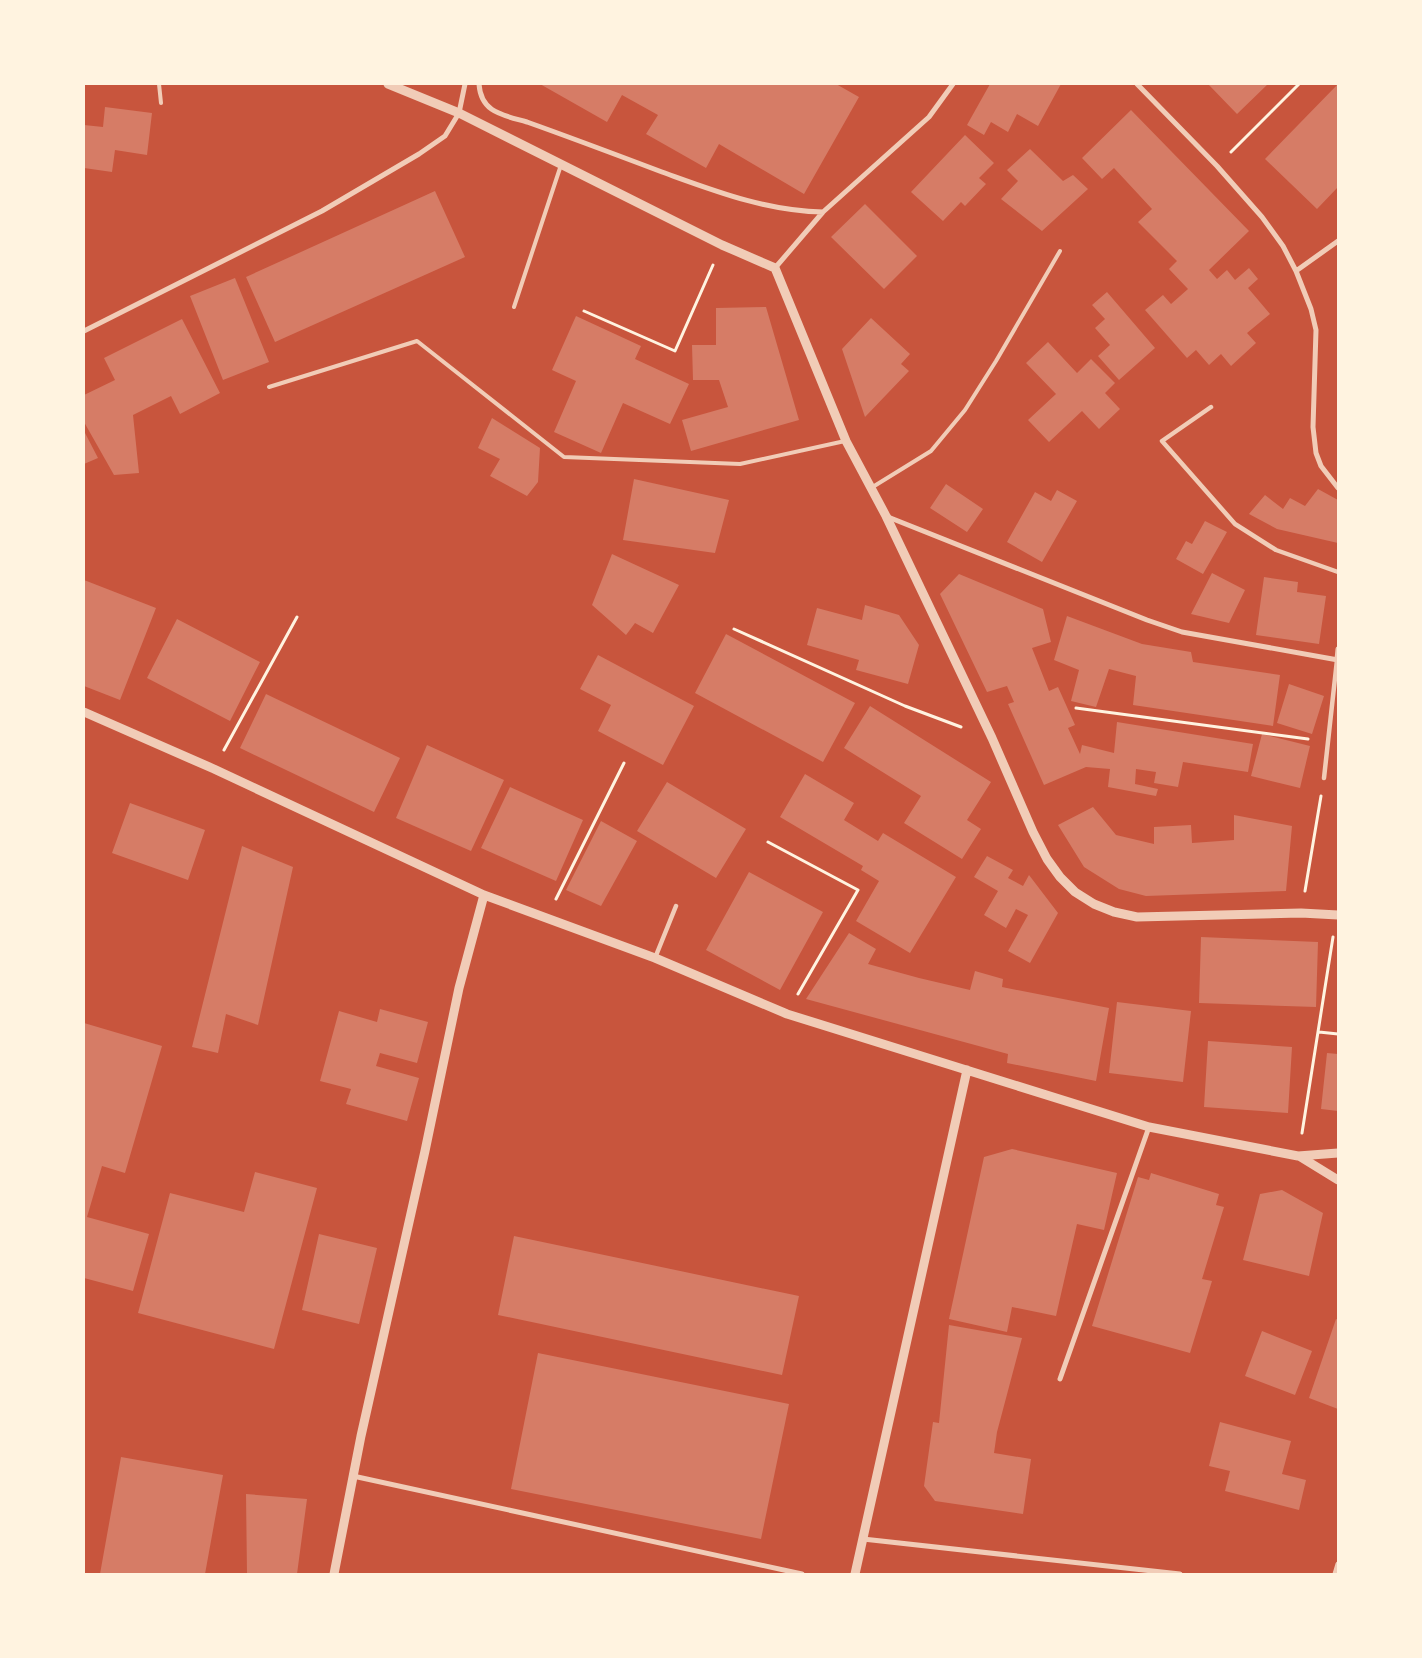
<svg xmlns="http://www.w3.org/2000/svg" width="1422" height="1658" font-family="'Open Sans',sans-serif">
<rect width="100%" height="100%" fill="#c8553d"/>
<!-- building -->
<path fill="#d67c66" d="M 540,84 L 836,84 L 859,97 L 804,194 L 719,144 L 706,168 L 646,134 L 658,115 L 622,95 L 607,122 Z
M 990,84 L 1061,84 L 1038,126 L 1017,114 L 1008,132 L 991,122 L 984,135 L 967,125 Z
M 1208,84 L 1268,84 L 1237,114 Z
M 1338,84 L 1338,187 L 1317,209 L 1265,159 Z
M 105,107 L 152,113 L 147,155 L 115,150 L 112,172 L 84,168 L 84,125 L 103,127 Z
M 1131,110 L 1249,231 L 1209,270 L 1217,279 L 1227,270 L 1235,280 L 1249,268 L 1258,279 L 1248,288 L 1270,314 L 1247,333 L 1256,343 L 1231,366 L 1221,354 L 1209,365 L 1196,350 L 1187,358 L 1145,310 L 1163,295 L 1171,304 L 1188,289 L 1169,269 L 1177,261 L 1138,222 L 1152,209 L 1114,168 L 1102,179 L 1082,158 Z
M 965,135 L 994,163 L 979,178 L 986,184 L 965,206 L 961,202 L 943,221 L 911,192 Z
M 1030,149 L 1063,181 L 1073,175 L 1088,189 L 1042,231 L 1001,199 L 1018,181 L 1007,170 Z
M 435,191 L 465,257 L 275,342 L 246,277 Z
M 865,204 L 917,256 L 884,289 L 831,237 Z
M 235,278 L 269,362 L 223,380 L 190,296 Z
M 1107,292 L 1155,348 L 1119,380 L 1098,356 L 1110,345 L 1095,328 L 1105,319 L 1092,305 Z
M 766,307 L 799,420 L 691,451 L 682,420 L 728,407 L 719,380 L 693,380 L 692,345 L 716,345 L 716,308 Z
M 576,316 L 641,346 L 635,359 L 689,384 L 670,424 L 623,403 L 601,453 L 554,432 L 576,381 L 552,370 Z
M 871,318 L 910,354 L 901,364 L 909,371 L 865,417 L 842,349 Z
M 182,319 L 220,393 L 180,414 L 171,396 L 133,415 L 139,473 L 114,475 L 84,422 L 84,395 L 115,380 L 104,358 Z
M 1048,342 L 1077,373 L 1091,359 L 1115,383 L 1105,393 L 1120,409 L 1099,429 L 1082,411 L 1049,442 L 1028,420 L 1056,394 L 1026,363 Z
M 492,418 L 540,448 L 538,482 L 527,496 L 490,476 L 500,459 L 478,448 Z
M 84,431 L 98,458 L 84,464 Z
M 634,479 L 729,500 L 715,553 L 623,540 Z
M 946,484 L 983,509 L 967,532 L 930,508 Z
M 1318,489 L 1338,500 L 1338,543 L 1277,529 L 1249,514 L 1265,495 L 1283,509 L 1290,498 L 1305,506 Z
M 1057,490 L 1077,501 L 1042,562 L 1007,542 L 1035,492 L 1051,501 Z
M 1205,521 L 1227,532 L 1203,574 L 1176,559 L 1186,541 L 1192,544 Z
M 612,554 L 679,585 L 653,633 L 635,623 L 626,635 L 592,605 Z
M 1212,573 L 1245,590 L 1229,623 L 1191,614 Z
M 959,574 L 1043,609 L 1051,642 L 1032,648 L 1049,691 L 1058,687 L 1075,725 L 1068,728 L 1080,754 L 1082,745 L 1114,753 L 1117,722 L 1253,744 L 1248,772 L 1183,762 L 1178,787 L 1154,783 L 1156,772 L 1136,769 L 1135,784 L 1158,789 L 1156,796 L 1108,787 L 1110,769 L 1086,767 L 1044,785 L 1008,704 L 1014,702 L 1007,686 L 987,692 L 940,594 Z
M 1264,577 L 1298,582 L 1297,592 L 1326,596 L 1319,644 L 1256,635 Z
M 84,580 L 156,608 L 120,700 L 84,686 Z
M 865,605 L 899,615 L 919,645 L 908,684 L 856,670 L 859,660 L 807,645 L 817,608 L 862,620 Z
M 1067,616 L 1142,644 L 1191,652 L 1193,662 L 1280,675 L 1273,726 L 1133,705 L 1136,676 L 1109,669 L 1096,707 L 1071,701 L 1079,670 L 1054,660 Z
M 177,619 L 260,662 L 230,721 L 147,678 Z
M 726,634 L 855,703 L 823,762 L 695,693 Z
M 598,655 L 694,706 L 663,765 L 598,731 L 611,705 L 580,689 Z
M 1289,684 L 1324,696 L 1312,734 L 1277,723 Z
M 266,694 L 400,758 L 374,812 L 240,748 Z
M 870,706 L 991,782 L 967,820 L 981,829 L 962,859 L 904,823 L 921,796 L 844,748 Z
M 1262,734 L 1310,746 L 1300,788 L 1251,776 Z
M 427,745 L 504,780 L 471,851 L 396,818 Z
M 805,774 L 854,803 L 844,820 L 878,841 L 883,833 L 956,877 L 910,953 L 856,921 L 879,881 L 861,870 L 863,866 L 780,817 Z
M 667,782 L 746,829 L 716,878 L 637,831 Z
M 510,787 L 583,820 L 556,881 L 481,848 Z
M 130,803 L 205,830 L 188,880 L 112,853 Z
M 1093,807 L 1116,835 L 1154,844 L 1154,827 L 1191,825 L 1192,843 L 1234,840 L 1234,815 L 1292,826 L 1286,891 L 1146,896 L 1119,889 L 1084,867 L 1058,825 Z
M 601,821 L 637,841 L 601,906 L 566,890 Z
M 242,846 L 293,867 L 258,1025 L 226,1014 L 218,1053 L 192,1047 Z
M 987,856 L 1013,870 L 1008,878 L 1023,886 L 1029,875 L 1058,913 L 1030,963 L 1008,951 L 1028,915 L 1016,909 L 1006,928 L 984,915 L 998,891 L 974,877 Z
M 749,872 L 823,912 L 780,990 L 706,950 Z
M 849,933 L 876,949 L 868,964 L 919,978 L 970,990 L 975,971 L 1003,979 L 1002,987 L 1109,1008 L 1096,1081 L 1007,1063 L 1008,1054 L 806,999 Z
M 1201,937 L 1318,942 L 1316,1007 L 1199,1003 Z
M 1117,1002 L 1191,1011 L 1183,1082 L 1109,1073 Z
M 380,1009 L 428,1022 L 417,1063 L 380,1053 L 376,1066 L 419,1078 L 407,1121 L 346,1104 L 351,1089 L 320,1081 L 339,1011 L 377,1022 Z
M 84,1023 L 162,1046 L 125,1173 L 102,1166 L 87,1217 L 149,1234 L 133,1291 L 84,1278 Z
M 1208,1041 L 1292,1047 L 1288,1113 L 1204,1107 Z
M 1327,1053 L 1338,1054 L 1338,1111 L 1321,1109 Z
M 1012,1149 L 1117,1173 L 1104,1230 L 1077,1224 L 1056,1316 L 1012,1307 L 1007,1332 L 949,1319 L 984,1157 Z
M 255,1172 L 317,1188 L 274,1349 L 138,1313 L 170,1193 L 244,1212 Z
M 1151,1173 L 1219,1194 L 1216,1205 L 1224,1207 L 1202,1279 L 1212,1281 L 1190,1353 L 1092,1326 L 1138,1177 L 1149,1180 Z
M 1282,1190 L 1323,1213 L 1309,1276 L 1243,1260 L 1260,1194 Z
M 319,1234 L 377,1248 L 359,1324 L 302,1310 Z
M 514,1236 L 799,1296 L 782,1375 L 498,1315 Z
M 1336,1319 L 1338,1320 L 1338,1409 L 1309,1398 Z
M 949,1325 L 1022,1338 L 997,1432 L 994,1453 L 1031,1459 L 1023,1514 L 935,1501 L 924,1486 L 933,1422 L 939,1423 Z
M 1262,1331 L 1312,1351 L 1295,1395 L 1245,1376 Z
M 538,1353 L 789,1404 L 761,1539 L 511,1489 Z
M 1220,1422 L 1291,1441 L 1282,1474 L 1306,1480 L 1299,1510 L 1225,1491 L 1230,1471 L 1209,1466 Z
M 121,1457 L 223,1475 L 205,1574 L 100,1574 Z
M 246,1494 L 307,1499 L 297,1574 L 247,1574 Z"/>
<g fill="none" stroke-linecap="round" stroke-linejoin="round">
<!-- path -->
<path stroke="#fff3e0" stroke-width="3" d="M 1231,152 L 1299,84
M 584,311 L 675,351 L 713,265
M 734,629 L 905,706 L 961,727
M 1076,708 L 1308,739
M 224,750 L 297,617
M 768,842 L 858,890 L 798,994
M 1305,891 L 1321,796
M 556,899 L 624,763
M 1319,1032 L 1338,1034
M 1302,1133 L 1333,937"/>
<!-- service -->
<path stroke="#f1ccb7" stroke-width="4" d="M 159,84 L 161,103
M 514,307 L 561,165
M 269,387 L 417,341 L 564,457 L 740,464 L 845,441
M 871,488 L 931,451 L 965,410 L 996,361 L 1060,251"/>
<!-- pedestrian -->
<path stroke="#f1ccb7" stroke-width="4.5" d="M 1211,407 L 1162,441 L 1235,524 L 1276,550 L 1338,572
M 1324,778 L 1337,660
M 655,958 L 676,906"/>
<!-- minor -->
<path stroke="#f1ccb7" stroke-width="5" d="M 479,84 C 481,113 503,115 527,122 C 572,138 617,155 662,172 C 715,191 766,211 823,212
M 1137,84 L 1217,166 L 1262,217 L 1283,246 L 1296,271 L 1311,309 L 1316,330 L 1313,427 L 1316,453 L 1321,466 L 1338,488
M 775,268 L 823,212 L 929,117 L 953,84
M 1296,271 L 1338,241
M 84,331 L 322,211 L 419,154 L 445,136 L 459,113 L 465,84
M 888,517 L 1147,620 L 1182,632 L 1338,660
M 1337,660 L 1338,649
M 1060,1379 L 1149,1127
M 353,1476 L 802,1574
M 863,1539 L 1180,1574
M 1335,1574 L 1338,1564"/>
<!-- tertiary -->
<path stroke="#f1ccb7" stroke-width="9" d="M 388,84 L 459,113 L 722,245 L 775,268 L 846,441 L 886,516 L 992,738 L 1033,832 L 1047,859 L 1060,877 L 1075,892 L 1094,904 L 1114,912 L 1137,917 L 1301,913 L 1338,915
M 84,712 L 214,769 L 484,895 L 655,958 L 787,1014 L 1149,1127 L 1298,1156 L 1338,1153
M 1299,1156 L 1338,1180
M 334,1574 L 361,1436 L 425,1151 L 459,988 L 484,895
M 855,1574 L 967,1070"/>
</g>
<!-- border -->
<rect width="1422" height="1658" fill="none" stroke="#fff3e0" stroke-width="170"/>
</svg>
